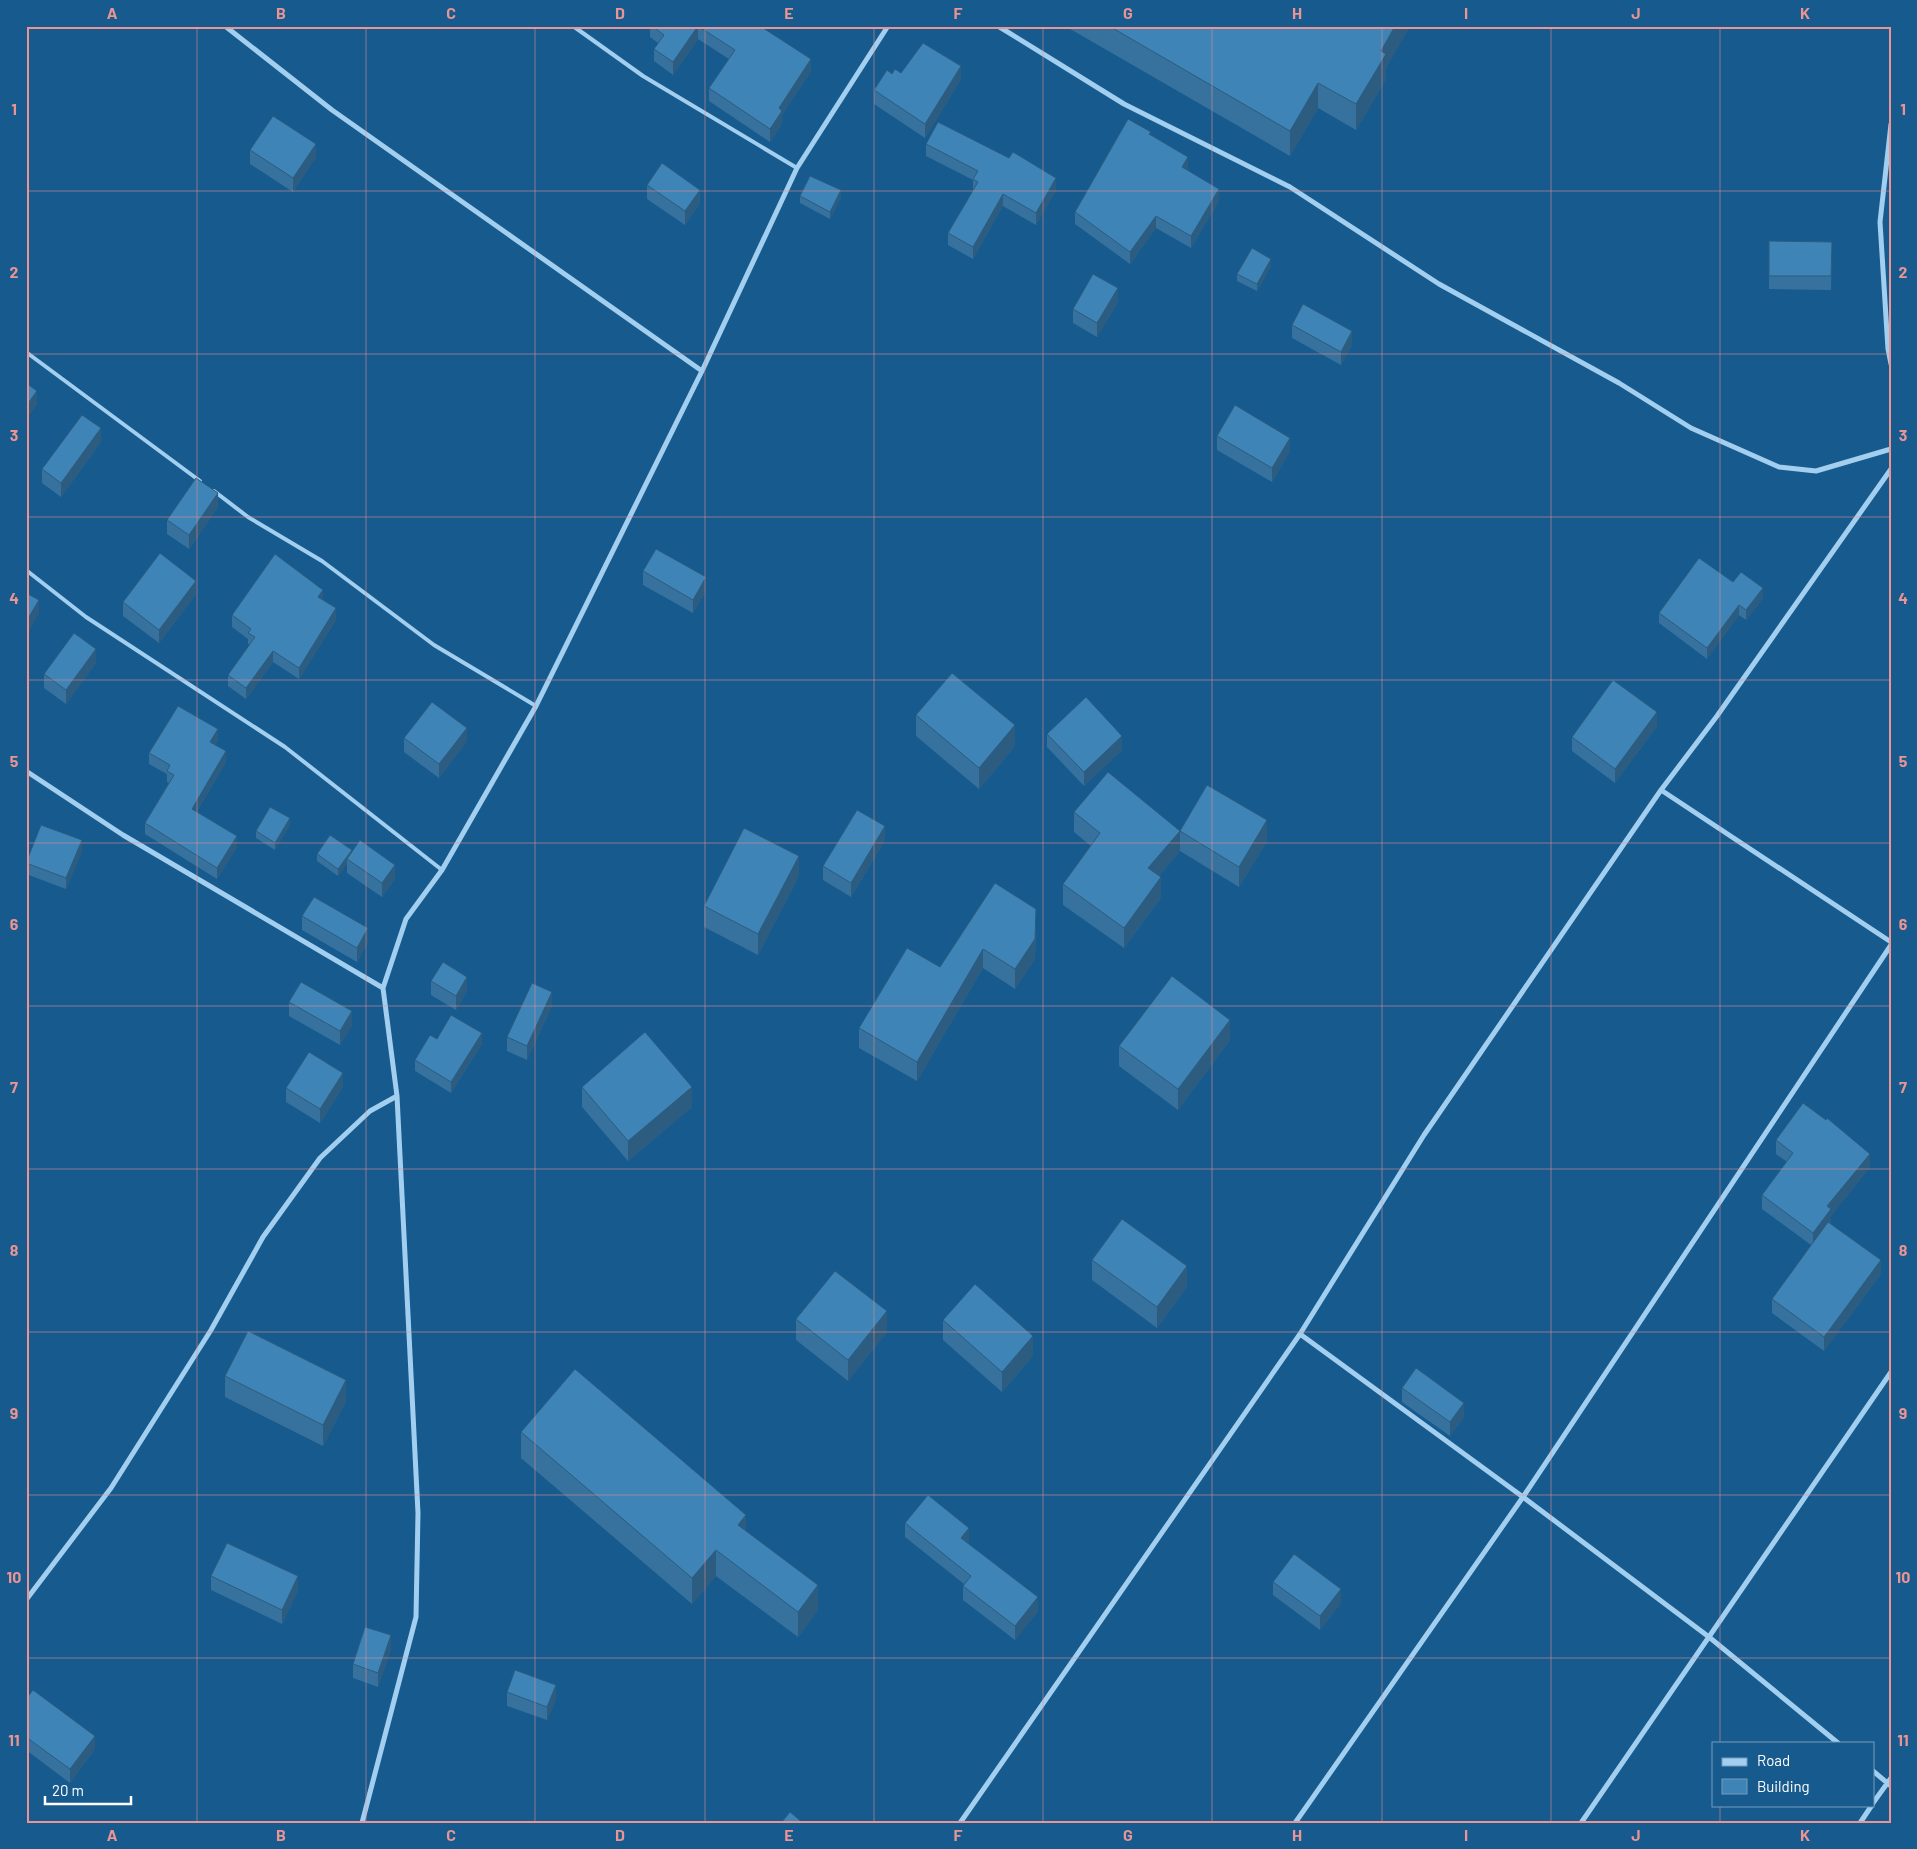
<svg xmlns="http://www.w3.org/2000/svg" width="1917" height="1849" font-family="Barlow,sans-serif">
<rect width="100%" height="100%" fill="#175a8e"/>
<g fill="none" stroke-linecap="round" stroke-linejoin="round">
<!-- lane -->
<path stroke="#a2cfef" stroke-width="4" d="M 573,26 L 643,76 L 797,168
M 26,352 L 200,481
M 214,491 L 248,517 L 322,561 L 434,645 L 536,706
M 26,570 L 86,617 L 285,747 L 442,870"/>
<!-- street -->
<path stroke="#a2cfef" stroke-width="5" d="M 225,26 L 332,110 L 702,371
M 998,26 L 1124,104 L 1290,187 L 1439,284 L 1619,383 L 1691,428 L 1779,467 L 1816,471 L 1891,449
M 1891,124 L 1880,222 L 1888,349 L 1891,364
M 26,771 L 123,835 L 383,988
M 1661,790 L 1891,942
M 1300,1334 L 1523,1497 L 1709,1637 L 1838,1743
M 26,1600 L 111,1488 L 211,1330 L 263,1237 L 320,1158 L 370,1111 L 397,1096
M 1873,1771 L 1891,1786
M 1873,1803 L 1891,1778
M 362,1823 L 416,1617 L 418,1513 L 397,1096 L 383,988 L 406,919 L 442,870 L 536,706 L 702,371 L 797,168 L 888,26
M 960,1823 L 1300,1334 L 1424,1135 L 1661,790 L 1717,716 L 1891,469
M 1295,1823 L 1523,1497 L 1891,945
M 1581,1823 L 1891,1372
M 1860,1823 L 1872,1805"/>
</g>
<!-- wall -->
<path fill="#36729d" d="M 650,26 L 760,26 L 811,71 L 782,115 L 782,124 L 770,142 L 709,101 L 709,88 L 729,59 L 698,39 L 673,75 L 654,61 L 654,49 L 658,43 L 650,37 Z
M 1065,26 L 1410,26 L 1386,68 L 1386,79 L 1356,130 L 1318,108 L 1290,156 Z
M 901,73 L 961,79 L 925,138 L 874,104 L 874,90 L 892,74 Z
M 1151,135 L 1188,169 L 1188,170 L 1219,201 L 1191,248 L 1156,228 L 1130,264 L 1075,224 L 1075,212 Z
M 926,144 L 1056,190 L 1036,225 L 1003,206 L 973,259 L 948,245 L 948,233 L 973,191 L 973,180 L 926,156 Z
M 250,150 L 316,157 L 293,192 L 250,164 Z
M 647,185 L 700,203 L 685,225 L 647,199 Z
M 800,196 L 841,197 L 830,219 L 800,203 Z
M 1769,241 L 1832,242 L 1831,290 L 1769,289 Z
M 1271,266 L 1257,291 L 1237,281 L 1237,274 Z
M 1118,302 L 1097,337 L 1073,323 L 1073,309 Z
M 1292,325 L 1352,345 L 1341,365 L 1292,338 Z
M 1217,436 L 1290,451 L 1272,482 L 1217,450 Z
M 101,442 L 61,497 L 42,483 L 42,469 Z
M 218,507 L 189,549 L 167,534 L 167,520 Z
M 643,571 L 706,591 L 693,613 L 643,585 Z
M 1733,582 L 1763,598 L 1746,620 L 1739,615 L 1707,659 L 1659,623 L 1659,613 Z
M 196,594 L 159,643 L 123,616 L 123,602 Z
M 323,600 L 336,620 L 299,679 L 273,662 L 246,699 L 228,686 L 228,675 L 250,645 L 248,644 L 248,639 L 232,627 L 232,615 Z
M 96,663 L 66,704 L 44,688 L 44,674 Z
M 916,715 L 1015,746 L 979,789 L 916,736 Z
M 1657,726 L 1615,783 L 1572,751 L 1572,737 Z
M 1047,734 L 1122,750 L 1084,786 L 1047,747 Z
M 404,738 L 467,741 L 439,778 L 404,752 Z
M 218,740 L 215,745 L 226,762 L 197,811 L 237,847 L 217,879 L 145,834 L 145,823 L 169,783 L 167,782 L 167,774 L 149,764 L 149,753 Z
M 1074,812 L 1180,831 L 1267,841 L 1239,887 L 1180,851 L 1159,876 L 1161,898 L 1124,948 L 1063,905 L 1063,884 L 1091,846 L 1074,832 Z
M 290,825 L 275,850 L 256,838 L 256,831 Z
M 885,840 L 851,897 L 823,880 L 823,866 Z
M 82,851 L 66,889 L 26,874 L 26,862 Z
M 352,853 L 395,879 L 382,897 L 347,873 L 347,863 L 338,876 L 317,861 L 317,854 Z
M 799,876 L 758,955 L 704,927 L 704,906 Z
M 995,883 L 1036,929 L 1035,959 L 1015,989 L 983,968 L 917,1081 L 859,1048 L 859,1028 L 940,967 Z
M 302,916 L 368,942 L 357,962 L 302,930 Z
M 431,981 L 467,991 L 456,1010 L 431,995 Z
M 289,1002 L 352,1025 L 340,1045 L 289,1016 Z
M 552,1006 L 527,1060 L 507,1051 L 507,1037 Z
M 437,1039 L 482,1044 L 451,1093 L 415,1071 L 415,1060 Z
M 1230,1040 L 1178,1110 L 1119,1066 L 1119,1046 Z
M 343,1087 L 320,1123 L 286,1102 L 286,1088 Z
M 582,1087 L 692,1107 L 628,1161 L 582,1107 Z
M 1776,1140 L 1870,1167 L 1831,1216 L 1831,1224 L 1881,1274 L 1824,1351 L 1772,1313 L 1772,1299 L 1811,1245 L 1762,1209 L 1762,1195 L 1787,1162 L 1776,1154 Z
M 1092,1260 L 1187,1287 L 1157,1328 L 1092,1280 Z
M 796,1319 L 887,1332 L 848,1381 L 796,1340 Z
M 943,1320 L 1033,1356 L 1002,1392 L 943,1340 Z
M 225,1376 L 346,1401 L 323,1446 L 225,1397 Z
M 1402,1388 L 1464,1417 L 1450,1436 L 1402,1402 Z
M 521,1432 L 746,1531 L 818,1610 L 798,1637 L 716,1576 L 692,1604 L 521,1458 Z
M 905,1523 L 969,1542 L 968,1544 L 1038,1611 L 1015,1640 L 963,1600 L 963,1586 L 964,1584 L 905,1537 Z
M 211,1576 L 298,1590 L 282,1624 L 211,1590 Z
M 1273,1582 L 1341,1603 L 1320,1630 L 1273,1595 Z
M 391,1649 L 378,1687 L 353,1678 L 353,1664 Z
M 507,1692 L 556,1699 L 547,1720 L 507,1706 Z
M 26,1699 L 95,1749 L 70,1783 L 26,1750 Z"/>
<!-- shaded-wall -->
<path fill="#2c5c7f" d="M 698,26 L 698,39 L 673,75 L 673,62 Z
M 1395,26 L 1410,26 L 1386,68 L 1386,79 L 1356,130 L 1356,104 L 1381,51 Z
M 811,59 L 811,71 L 782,115 L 782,124 L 770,142 L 770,129 L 779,108 Z
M 961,66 L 961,79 L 925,138 L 925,124 Z
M 1318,83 L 1318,108 L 1290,156 L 1290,131 Z
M 316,144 L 316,157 L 293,192 L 293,178 Z
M 1188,157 L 1188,169 L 1182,179 L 1182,167 Z
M 1056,178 L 1056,190 L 1036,225 L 1036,213 Z
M 1219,189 L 1219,201 L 1191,248 L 1191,236 Z
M 700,190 L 700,203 L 685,225 L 685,211 Z
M 841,190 L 841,197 L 830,219 L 830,212 Z
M 1003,194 L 1003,206 L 973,259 L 973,247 Z
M 1156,216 L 1156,228 L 1130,264 L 1130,252 Z
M 1271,259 L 1271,266 L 1257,291 L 1257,284 Z
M 1118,288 L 1118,302 L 1097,337 L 1097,323 Z
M 1352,331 L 1352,345 L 1341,365 L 1341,352 Z
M 37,391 L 37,405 L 26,420 L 26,406 Z
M 101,428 L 101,442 L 61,497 L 61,483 Z
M 1290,438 L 1290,451 L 1272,482 L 1272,468 Z
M 218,493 L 218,507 L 189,549 L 189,535 Z
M 706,577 L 706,591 L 693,613 L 693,600 Z
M 196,581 L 196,594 L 159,643 L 159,630 Z
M 1763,588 L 1763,598 L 1746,620 L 1746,610 Z
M 323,590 L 323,601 L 318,597 Z
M 39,600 L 39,614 L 26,636 L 26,622 Z
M 1739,605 L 1739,615 L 1707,659 L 1707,648 Z
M 336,608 L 336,620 L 299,679 L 299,668 Z
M 96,649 L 96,663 L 66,704 L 66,690 Z
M 273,651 L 273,662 L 246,699 L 246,688 Z
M 1657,712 L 1657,726 L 1615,783 L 1615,769 Z
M 1015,725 L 1015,746 L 979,789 L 979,768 Z
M 467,728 L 467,741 L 439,778 L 439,764 Z
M 218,729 L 218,740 L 210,753 L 210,742 Z
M 1122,736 L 1122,750 L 1084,786 L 1084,772 Z
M 226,751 L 226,762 L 192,819 L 192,809 Z
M 290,818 L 290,825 L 275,850 L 275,843 Z
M 1267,820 L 1267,841 L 1239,887 L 1239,867 Z
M 885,826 L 885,840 L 851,897 L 851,883 Z
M 1180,831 L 1180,851 L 1148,889 L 1148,868 Z
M 237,836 L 237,847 L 217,879 L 217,868 Z
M 82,840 L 82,851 L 66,889 L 66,878 Z
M 352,850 L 352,857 L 347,859 L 347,863 L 338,876 L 338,869 Z
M 799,856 L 799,876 L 758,955 L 758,934 Z
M 395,865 L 395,879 L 382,897 L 382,883 Z
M 1161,877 L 1161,898 L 1124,948 L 1124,928 Z
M 1036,909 L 1035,959 L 1015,989 L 1015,969 Z
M 368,928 L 368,942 L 357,962 L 357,948 Z
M 983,949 L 983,968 L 917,1081 L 917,1062 Z
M 467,977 L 467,991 L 456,1010 L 456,996 Z
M 552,992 L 552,1006 L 527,1060 L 527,1046 Z
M 352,1011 L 352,1025 L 340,1045 L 340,1031 Z
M 1230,1020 L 1230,1040 L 1178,1110 L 1178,1089 Z
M 482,1033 L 482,1044 L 451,1093 L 451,1082 Z
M 343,1073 L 343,1087 L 320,1123 L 320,1109 Z
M 692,1087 L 692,1107 L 628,1161 L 628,1141 Z
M 1870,1154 L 1870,1167 L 1831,1216 L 1831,1223 L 1813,1247 L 1813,1233 L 1827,1206 Z
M 1881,1260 L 1881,1274 L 1824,1351 L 1824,1337 Z
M 1187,1266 L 1187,1287 L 1157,1328 L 1157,1307 Z
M 887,1311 L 887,1332 L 848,1381 L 848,1360 Z
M 1033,1336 L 1033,1356 L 1002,1392 L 1002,1372 Z
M 346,1380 L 346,1401 L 323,1446 L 323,1425 Z
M 1464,1403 L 1464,1417 L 1450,1436 L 1450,1422 Z
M 746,1515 L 746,1541 L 738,1525 Z
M 969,1528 L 969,1542 L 961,1552 L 961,1538 Z
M 716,1550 L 716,1576 L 692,1604 L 692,1578 Z
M 298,1576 L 298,1590 L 282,1624 L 282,1610 Z
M 818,1585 L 818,1610 L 798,1637 L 798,1612 Z
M 1341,1589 L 1341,1603 L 1320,1630 L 1320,1616 Z
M 1038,1597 L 1038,1611 L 1015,1640 L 1015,1626 Z
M 391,1635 L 391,1649 L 378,1687 L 378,1673 Z
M 556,1685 L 556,1699 L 547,1720 L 547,1707 Z
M 95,1736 L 95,1749 L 70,1783 L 70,1769 Z"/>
<!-- building -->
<path fill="#3f84b6" stroke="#2c5c7f" d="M 652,26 L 760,26 L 811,59 L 779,108 L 782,111 L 770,129 L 709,88 L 735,50 L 698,26 L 673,62 L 654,49 L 664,35 Z
M 1109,26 L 1395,26 L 1381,51 L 1386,54 L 1356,104 L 1318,83 L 1290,131 Z
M 923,43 L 961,66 L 925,124 L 874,90 L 887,70 L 892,74 L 895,69 L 901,73 Z
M 273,116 L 316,144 L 293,178 L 250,150 Z
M 1128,119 L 1151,132 L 1149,134 L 1188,157 L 1182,167 L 1219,189 L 1191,236 L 1156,216 L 1130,252 L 1075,212 Z
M 938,122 L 1009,158 L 1013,152 L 1056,178 L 1036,213 L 1003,194 L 973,247 L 948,233 L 978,182 L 973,179 L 978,171 L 926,144 Z
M 662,163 L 700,190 L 685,211 L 647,185 Z
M 810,176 L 841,190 L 830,212 L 800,196 Z
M 1769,241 L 1832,242 L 1831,276 L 1769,276 Z
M 1252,248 L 1271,259 L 1257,284 L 1237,274 Z
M 1093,274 L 1118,288 L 1097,323 L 1073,309 Z
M 1303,304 L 1352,331 L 1341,352 L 1292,325 Z
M 26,383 L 37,391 L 26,406 Z
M 1235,405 L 1290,438 L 1272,468 L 1217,436 Z
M 82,415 L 101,428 L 61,483 L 42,469 Z
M 196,478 L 218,493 L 189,535 L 167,520 Z
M 656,549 L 706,577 L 693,600 L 643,571 Z
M 160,553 L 196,581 L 159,630 L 123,602 Z
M 275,554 L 323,590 L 318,597 L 336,608 L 299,668 L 273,651 L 246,688 L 228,675 L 255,637 L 248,633 L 251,629 L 232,615 Z
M 1699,558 L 1733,582 L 1741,572 L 1763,588 L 1746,610 L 1739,605 L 1707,648 L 1659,613 Z
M 26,593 L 39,600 L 26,622 Z
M 74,633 L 96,649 L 66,690 L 44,674 Z
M 952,673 L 1015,725 L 979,768 L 916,715 Z
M 1613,680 L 1657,712 L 1615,769 L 1572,737 Z
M 1086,697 L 1122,736 L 1084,772 L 1047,734 Z
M 432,702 L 467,728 L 439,764 L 404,738 Z
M 178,706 L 218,729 L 210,742 L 226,751 L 192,809 L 237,836 L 217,868 L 145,823 L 174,775 L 167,771 L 170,765 L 149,753 Z
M 1108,772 L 1180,831 L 1148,868 L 1161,877 L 1124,928 L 1063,884 L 1100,833 L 1074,812 Z
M 1207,785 L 1267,820 L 1239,867 L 1180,831 Z
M 270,807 L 290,818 L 275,843 L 256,831 Z
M 857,810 L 885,826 L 851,883 L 823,866 Z
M 41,825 L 82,840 L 66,878 L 26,863 Z
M 744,828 L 799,856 L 758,934 L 704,906 Z
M 330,835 L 352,850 L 338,869 L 317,854 Z
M 360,840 L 395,865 L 382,883 L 347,859 Z
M 995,883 L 1036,909 L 1035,939 L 1015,969 L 983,949 L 917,1062 L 859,1028 L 907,948 L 940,967 Z
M 314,897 L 368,928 L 357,948 L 302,916 Z
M 443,962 L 467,977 L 456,996 L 431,981 Z
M 1172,976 L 1230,1020 L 1178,1089 L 1119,1046 Z
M 301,982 L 352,1011 L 340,1031 L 289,1002 Z
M 532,983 L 552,992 L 527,1046 L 507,1037 Z
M 451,1015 L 482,1033 L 451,1082 L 415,1060 L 430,1035 L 437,1039 Z
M 645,1032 L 692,1087 L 628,1141 L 582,1087 Z
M 309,1052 L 343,1073 L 320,1109 L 286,1088 Z
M 1803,1103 L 1826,1120 L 1827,1118 L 1870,1154 L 1827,1206 L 1831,1209 L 1813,1233 L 1762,1195 L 1793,1153 L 1776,1140 Z
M 1122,1219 L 1187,1266 L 1157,1307 L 1092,1260 Z
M 1828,1222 L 1881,1260 L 1824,1337 L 1772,1299 Z
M 835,1271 L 887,1311 L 848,1360 L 796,1319 Z
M 975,1284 L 1033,1336 L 1002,1372 L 943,1320 Z
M 248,1331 L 346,1380 L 323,1425 L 225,1376 Z
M 1416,1368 L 1464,1403 L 1450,1422 L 1402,1388 Z
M 575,1369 L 746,1515 L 738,1525 L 818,1585 L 798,1612 L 716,1550 L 692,1578 L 521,1432 Z
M 928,1495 L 969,1528 L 961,1538 L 1038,1597 L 1015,1626 L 963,1586 L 971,1576 L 905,1523 Z
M 227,1543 L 298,1576 L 282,1610 L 211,1576 Z
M 1294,1554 L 1341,1589 L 1320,1616 L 1273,1582 Z
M 365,1627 L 391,1635 L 378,1673 L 353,1664 Z
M 515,1670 L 556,1685 L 547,1707 L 507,1692 Z
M 33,1690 L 95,1736 L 70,1769 L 26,1737 L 26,1699 Z
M 790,1812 L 803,1823 L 781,1823 Z"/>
<!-- grid -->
<path fill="none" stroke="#ea9494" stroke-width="1" stroke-opacity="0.55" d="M 197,26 L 197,1823M 366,26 L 366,1823M 535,26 L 535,1823M 705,26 L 705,1823M 874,26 L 874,1823M 1043,26 L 1043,1823M 1212,26 L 1212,1823M 1382,26 L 1382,1823M 1551,26 L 1551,1823M 1720,26 L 1720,1743M 26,191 L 1891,191M 26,354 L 1891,354M 26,517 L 1891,517M 26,680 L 1891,680M 26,843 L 1891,843M 26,1006 L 1891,1006M 26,1169 L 1891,1169M 26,1332 L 1891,1332M 26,1495 L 1891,1495M 26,1658 L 1891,1658M 1720,1805 L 1720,1823"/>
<!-- border -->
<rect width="1917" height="1849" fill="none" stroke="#175a8e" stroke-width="55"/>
<!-- legend -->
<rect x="1712" y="1742" width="162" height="65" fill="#175a8e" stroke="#749cbb"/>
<rect x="1722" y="1758" width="25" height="8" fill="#a2cfef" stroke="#749cbb"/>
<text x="1757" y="1766" font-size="15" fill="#ffffff">Road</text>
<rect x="1722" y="1779" width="25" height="15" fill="#3f84b6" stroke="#749cbb"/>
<text x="1757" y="1792" font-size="15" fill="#ffffff">Building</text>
<!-- scale -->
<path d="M45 1796v8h86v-8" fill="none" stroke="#ffffff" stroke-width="2.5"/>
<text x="52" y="1796" font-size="15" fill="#ffffff" stroke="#175a8e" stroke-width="4" paint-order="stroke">20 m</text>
<rect x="28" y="28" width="1862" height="1794" fill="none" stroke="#ea9494" stroke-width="2"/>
<g font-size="16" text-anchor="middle" font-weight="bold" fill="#ea9494">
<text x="112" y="19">A</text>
<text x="281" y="19">B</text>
<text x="451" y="19">C</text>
<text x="620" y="19">D</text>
<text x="789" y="19">E</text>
<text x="958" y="19">F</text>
<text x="1128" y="19">G</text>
<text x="1297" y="19">H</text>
<text x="1466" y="19">I</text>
<text x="1636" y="19">J</text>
<text x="1805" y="19">K</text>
<text x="14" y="115">1</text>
<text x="1903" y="115">1</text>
<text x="14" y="278">2</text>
<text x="1903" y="278">2</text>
<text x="14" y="441">3</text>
<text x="1903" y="441">3</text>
<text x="14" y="604">4</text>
<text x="1903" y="604">4</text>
<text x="14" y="767">5</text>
<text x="1903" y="767">5</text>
<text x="14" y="930">6</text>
<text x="1903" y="930">6</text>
<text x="14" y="1093">7</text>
<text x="1903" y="1093">7</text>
<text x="14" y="1256">8</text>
<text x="1903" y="1256">8</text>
<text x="14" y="1419">9</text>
<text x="1903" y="1419">9</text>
<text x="14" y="1583">10</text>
<text x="1903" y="1583">10</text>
<text x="14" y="1746">11</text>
<text x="1903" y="1746">11</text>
<text x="112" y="1841">A</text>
<text x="281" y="1841">B</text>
<text x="451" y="1841">C</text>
<text x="620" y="1841">D</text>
<text x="789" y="1841">E</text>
<text x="958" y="1841">F</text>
<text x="1128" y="1841">G</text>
<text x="1297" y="1841">H</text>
<text x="1466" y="1841">I</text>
<text x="1636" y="1841">J</text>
<text x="1805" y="1841">K</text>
</g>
</svg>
